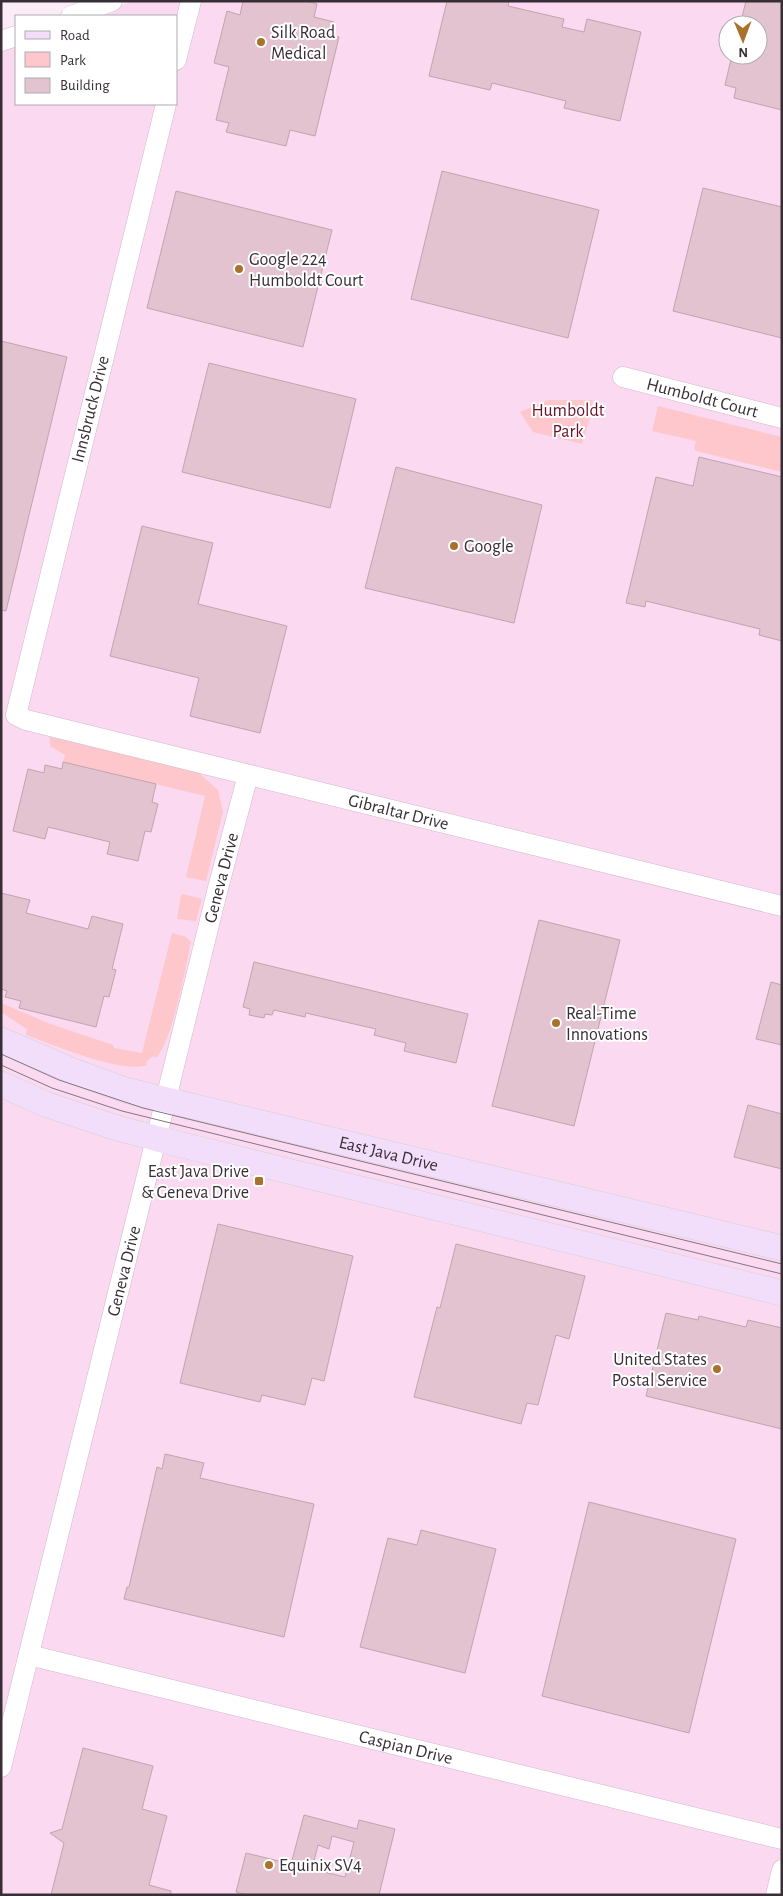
<svg xmlns="http://www.w3.org/2000/svg" width="783" height="1896" font-family="'Alegreya Sans',sans-serif">
<rect width="100%" height="100%" fill="#fcecf8"/>
<!-- built -->
<path fill="#fad9f1" fill-rule="evenodd" d="M 134,1 L 782,1 L 782,1895 L 1,1895 L 1,42 L 16,37 L 16,104 L 176,104 L 176,16 L 85,16 ZM 728,25 L 758,25 L 758,55 L 728,55 Z"/>
<!-- green -->
<path fill="#fdc7cc" d="M 548,400 L 593,400 L 590,418 L 582,444 L 533,432 L 520,412 Z
M 658,406 L 782,437 L 782,472 L 696,451 L 694,449 L 696,441 L 652,431 Z
M 50,737 L 199,773 L 218,790 L 223,812 L 206,881 L 186,877 L 205,796 L 63,762 L 65,755 L 50,746 Z
M 183,894 L 202,899 L 196,921 L 177,919 L 181,895 Z
M 172,933 L 186,937 L 191,942 C 185,970 173,1039 156,1058 L 153,1056 L 146,1062 L 147,1065 C 121,1074 54,1045 26,1035 L 27,1029 L 1,1012 L 1,1003 L 48,1023 L 113,1045 L 114,1048 L 142,1053 Z"/>
<!-- building -->
<path fill="#e3c3cf" stroke="#c2a3ae" fill-rule="evenodd" d="M 243,1 L 307,1 L 317,4 L 314,17 L 334,22 L 331,35 L 339,37 L 315,136 L 290,130 L 286,146 L 226,132 L 229,123 L 216,120 L 229,67 L 214,63 L 227,11 L 240,15 Z
M 447,1 L 509,1 L 508,6 L 564,19 L 562,27 L 584,32 L 587,19 L 641,32 L 620,121 L 564,108 L 566,101 L 492,83 L 490,90 L 429,76 Z
M 746,1 L 782,1 L 782,110 L 734,98 L 736,88 L 725,85 L 732,55 L 758,55 L 758,25 L 740,25 Z
M 442,171 L 599,210 L 568,338 L 411,299 Z
M 703,188 L 782,207 L 782,338 L 673,311 Z
M 176,191 L 332,230 L 303,347 L 147,308 Z
M 1,341 L 67,357 L 6,611 L 1,610 Z
M 209,363 L 356,399 L 330,508 L 182,472 Z
M 699,457 L 782,477 L 782,641 L 759,635 L 760,629 L 646,601 L 645,607 L 626,603 L 656,477 L 693,486 Z
M 396,467 L 542,505 L 514,623 L 365,588 Z
M 142,526 L 213,543 L 198,604 L 287,626 L 260,733 L 190,716 L 199,678 L 110,656 Z
M 63,762 L 156,784 L 152,802 L 158,804 L 151,832 L 145,831 L 138,861 L 107,854 L 110,842 L 48,827 L 45,839 L 13,831 L 28,769 L 44,773 L 45,765 L 62,769 Z
M 1,893 L 30,900 L 26,913 L 88,929 L 92,916 L 123,924 L 112,969 L 116,970 L 109,997 L 104,996 L 96,1027 L 19,1008 L 21,1001 L 5,997 L 7,991 L 1,989 Z
M 539,920 L 620,940 L 574,1126 L 492,1106 Z
M 254,962 L 468,1014 L 456,1063 L 404,1051 L 406,1043 L 374,1035 L 376,1029 L 306,1013 L 305,1017 L 274,1010 L 272,1015 L 265,1014 L 264,1018 L 249,1015 L 250,1009 L 243,1007 Z
M 771,982 L 782,985 L 782,1045 L 756,1039 Z
M 748,1105 L 782,1114 L 782,1169 L 734,1157 Z
M 218,1224 L 353,1256 L 324,1381 L 312,1378 L 305,1405 L 262,1395 L 260,1402 L 180,1383 Z
M 456,1244 L 585,1276 L 569,1339 L 556,1335 L 538,1405 L 527,1403 L 521,1424 L 414,1397 L 437,1307 L 440,1308 Z
M 666,1313 L 698,1320 L 699,1316 L 746,1327 L 748,1320 L 782,1328 L 782,1429 L 646,1396 Z
M 165,1454 L 204,1463 L 200,1478 L 314,1504 L 284,1637 L 124,1599 L 127,1587 L 129,1587 L 157,1467 L 162,1469 Z
M 589,1502 L 736,1539 L 689,1733 L 542,1696 Z
M 421,1530 L 496,1549 L 465,1673 L 360,1647 L 388,1538 L 417,1545 Z
M 83,1748 L 153,1766 L 142,1809 L 167,1816 L 149,1885 L 171,1891 L 171,1895 L 51,1895 L 64,1843 L 50,1833 L 62,1829 Z
M 304,1815 L 357,1829 L 359,1820 L 395,1829 L 379,1895 L 248,1895 L 236,1892 L 246,1853 L 291,1864 ZM 332,1836 L 354,1842 L 345,1877 L 312,1869 L 318,1845 L 329,1849 Z"/>
<g fill="none" stroke-linecap="round" stroke-linejoin="round">
<defs>
<g id="minor">
<path d="M 71,16 L 112,1"/>
<path d="M 1,41 L 16,36"/>
<path d="M 176,60 L 191,1"/>
<path id="s1" d="M 166,104 L 16,715 L 26,720 L 782,906"/>
<path id="s2" d="M 623,377 L 782,418"/>
<path id="s3" d="M 29,1655 L 782,1839"/>
<path id="s4" d="M 1,1767 L 217,892 L 248,775"/>
<path d="M 776,1895 L 782,1870"/>
</g>
<g id="major">
<path id="s5" d="M 1,1040 L 73,1071 L 125,1090 L 782,1248"/>
<path d="M 1,1084 L 45,1104 L 114,1127 L 158,1139 L 782,1293"/>
</g>
</defs>
<!-- minor casing -->
<use href="#minor" stroke="#d1b7cb" stroke-width="21"/>
<!-- major casing -->
<use href="#major" stroke="#d3d1d3" stroke-width="26"/>
<!-- minor -->
<use href="#minor" stroke="#fff" stroke-width="20"/>
<!-- major -->
<use href="#major" stroke="#f2ddfa" stroke-width="25"/>
<!-- tram -->
<path stroke="#837780" stroke-width="1" d="M 1,1054 L 59,1080 L 143,1108 L 782,1264
M 1,1065 L 52,1088 L 122,1111 L 782,1274"/>
</g>
<!-- markers -->
<g fill="#a8722d" stroke="#fff" stroke-width="2">
<circle cx="261" cy="42" r="5"/>
<circle cx="239" cy="269" r="5"/>
<circle cx="454" cy="546" r="5"/>
<circle cx="556" cy="1023" r="5"/>
<rect x="254" y="1176" width="10" height="10" rx="2.5"/>
<circle cx="717" cy="1369" r="5"/>
<circle cx="269" cy="1865" r="5"/>
</g>
<g text-anchor="middle" stroke-width="4" stroke-linejoin="round" paint-order="stroke">
<!-- poi labels -->
<g font-size="18" fill="#382e36" stroke="#fff" text-anchor="start">
<text x="271" y="38">Silk Road<tspan x="271" dy="21">Medical</tspan></text>
<text x="249" y="265">Google 224<tspan x="249" dy="21">Humboldt Court</tspan></text>
<text x="464" y="552">Google</text>
<text x="566" y="1019">Real-Time<tspan x="566" dy="21">Innovations</tspan></text>
<text x="249" y="1177" text-anchor="end">East Java Drive<tspan x="249" dy="21">&amp; Geneva Drive</tspan></text>
<text x="707" y="1365" text-anchor="end">United States<tspan x="707" dy="21">Postal Service</tspan></text>
<text x="279" y="1871">Equinix SV4</text>
</g>
<!-- street labels -->
<g font-size="18" fill="#382e36" stroke="#fff">
<text dy="6" stroke="none"><textPath href="#s2" startOffset="82">Humboldt Court</textPath></text>
<text transform="translate(90 409) rotate(-76)" y="6">Innsbruck Drive</text>
<text dy="6" stroke="none"><textPath href="#s1" startOffset="1024">Gibraltar Drive</textPath></text>
<text dy="6" stroke="none"><textPath href="#s4" startOffset="916">Geneva Drive</textPath></text>
<text dy="6" stroke="none"><textPath href="#s5" startOffset="405">East Java Drive</textPath></text>
<text dy="6" stroke="none"><textPath href="#s4" startOffset="511">Geneva Drive</textPath></text>
<text dy="6" stroke="none"><textPath href="#s3" startOffset="388">Caspian Drive</textPath></text>
</g>
<!-- park labels -->
<g font-size="18" fill="#651226" stroke="#fff">
<text x="568" y="416">Humboldt<tspan x="568" dy="21">Park</tspan></text>
</g>
</g>
<!-- border -->
<rect width="783" height="1896" fill="none" stroke="#382e36" stroke-width="5"/>
<!-- legend -->
<rect x="15" y="15" width="162" height="90" fill="#ffffff" stroke="#afabaf"/>
<rect x="25" y="31" width="25" height="8" fill="#f2ddfa" stroke="#afabaf"/>
<text x="60" y="40" font-size="15" fill="#382e36">Road</text>
<rect x="25" y="52" width="25" height="15" fill="#fdc7cc" stroke="#afabaf"/>
<text x="60" y="65" font-size="15" fill="#382e36">Park</text>
<rect x="25" y="78" width="25" height="15" fill="#e3c3cf" stroke="#afabaf"/>
<text x="60" y="90" font-size="15" fill="#382e36">Building</text>
<!-- north arrow -->
<g transform="translate(743 40) rotate(179)"><circle r="24" fill="#ffffff" stroke="#afabaf"/>
<path d="M0-4L9 19L0 12L-9 19Z" fill="#a8722d"/>
<text y="-8" font-size="14" font-weight="bold" text-anchor="middle" fill="#382e36">N</text>
</g>
</svg>
